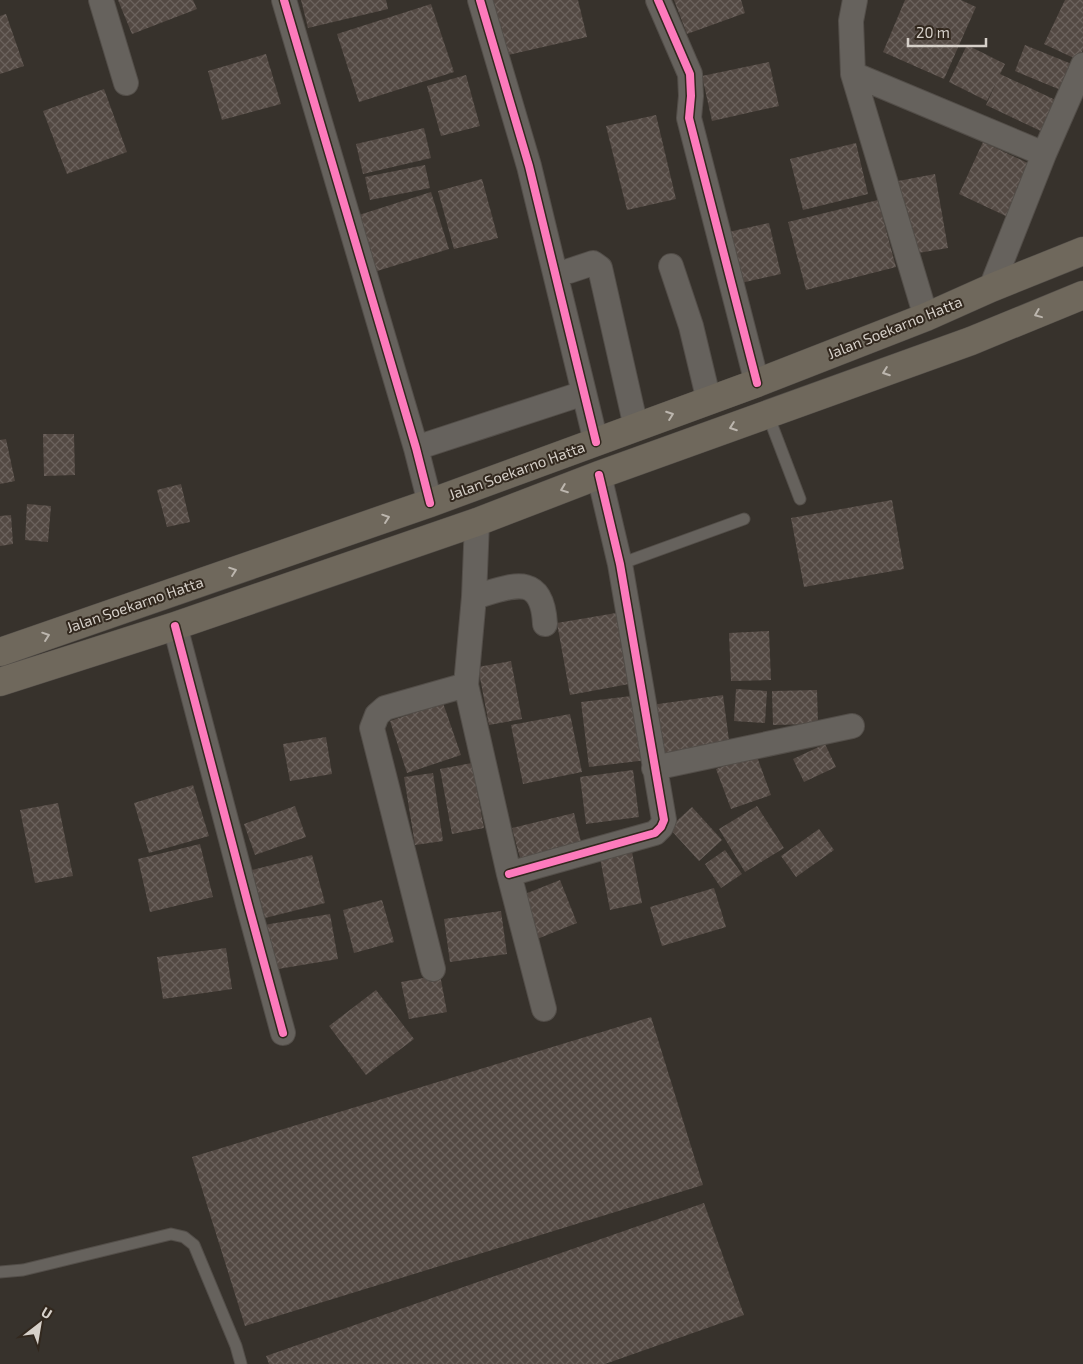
<svg xmlns="http://www.w3.org/2000/svg" width="1083" height="1364" font-family="'Exo 2',sans-serif">
<defs>
<pattern id="building-cross-hatch" width="8" height="8" patternUnits="userSpaceOnUse" patternTransform="scale(1.25)"><rect width="8" height="8" fill="#534943"/><path d="M0 0l8 8M0 8l8-8" fill="none" stroke="#6b625d"/></pattern>
</defs>
<rect width="100%" height="100%" fill="#37322c"/>
<!-- building -->
<path fill="url(#building-cross-hatch)" d="M 118,0 L 193,0 L 197,9 L 132,34 Z
M 301,0 L 386,0 L 388,9 L 308,28 Z
M 491,0 L 578,0 L 587,37 L 504,56 Z
M 674,0 L 741,0 L 745,13 L 687,34 Z
M 905,0 L 961,0 L 976,7 L 944,79 L 883,52 Z
M 1065,0 L 1083,0 L 1083,50 L 1078,60 L 1044,44 Z
M 431,4 L 454,72 L 359,102 L 337,34 Z
M 6,14 L 24,66 L 0,74 L 0,16 Z
M 967,45 L 1005,64 L 1000,74 L 1062,103 L 1047,134 L 986,105 L 997,81 L 987,101 L 949,82 Z
M 1025,45 L 1079,67 L 1068,93 L 1015,71 Z
M 266,54 L 281,104 L 222,120 L 208,71 Z
M 769,62 L 779,106 L 712,121 L 702,76 Z
M 466,75 L 480,126 L 441,136 L 427,86 Z
M 104,89 L 127,152 L 67,174 L 43,111 Z
M 656,115 L 676,199 L 627,210 L 606,126 Z
M 424,128 L 431,158 L 363,174 L 356,144 Z
M 983,142 L 1032,165 L 1008,217 L 959,194 Z
M 856,143 L 868,194 L 803,210 L 790,159 Z
M 425,165 L 430,188 L 370,200 L 365,177 Z
M 935,174 L 948,248 L 912,254 L 898,181 Z
M 482,179 L 498,238 L 454,249 L 438,191 Z
M 431,192 L 449,249 L 377,271 L 359,215 Z
M 878,200 L 896,267 L 806,290 L 788,222 Z
M 769,223 L 781,274 L 736,284 L 724,233 Z
M 43,434 L 74,434 L 75,475 L 44,476 Z
M 6,439 L 15,481 L 0,484 L 0,440 Z
M 181,484 L 190,522 L 167,527 L 157,490 Z
M 892,500 L 904,569 L 804,587 L 791,518 Z
M 27,504 L 51,506 L 48,542 L 25,540 Z
M 11,515 L 13,544 L 0,546 L 0,516 Z
M 616,613 L 629,684 L 570,695 L 557,623 Z
M 769,631 L 771,680 L 731,681 L 729,633 Z
M 511,661 L 522,719 L 489,725 L 478,667 Z
M 736,689 L 767,691 L 765,723 L 734,721 Z
M 817,690 L 818,724 L 773,725 L 772,691 Z
M 640,695 L 647,760 L 589,767 L 581,702 Z
M 723,695 L 730,748 L 658,757 L 651,705 Z
M 443,703 L 461,755 L 407,773 L 390,721 Z
M 570,714 L 582,772 L 523,784 L 511,725 Z
M 326,737 L 332,774 L 290,781 L 283,744 Z
M 825,744 L 836,767 L 804,782 L 793,759 Z
M 756,754 L 771,795 L 731,809 L 716,769 Z
M 472,763 L 484,828 L 452,834 L 440,769 Z
M 633,770 L 639,817 L 586,824 L 580,777 Z
M 433,773 L 443,841 L 415,845 L 404,777 Z
M 193,785 L 209,836 L 149,853 L 134,803 Z
M 58,803 L 73,876 L 35,883 L 20,810 Z
M 295,806 L 306,837 L 255,855 L 244,824 Z
M 757,806 L 784,848 L 745,872 L 719,829 Z
M 692,807 L 722,840 L 699,861 L 669,828 Z
M 574,813 L 581,842 L 520,858 L 512,828 Z
M 819,829 L 834,850 L 796,877 L 781,856 Z
M 200,844 L 213,897 L 150,912 L 138,859 Z
M 725,850 L 742,874 L 721,888 L 705,864 Z
M 632,852 L 642,903 L 610,910 L 600,858 Z
M 312,855 L 325,903 L 265,918 L 252,870 Z
M 560,880 L 577,923 L 532,941 L 515,898 Z
M 714,888 L 726,927 L 662,946 L 650,907 Z
M 382,900 L 394,942 L 354,953 L 343,910 Z
M 501,911 L 507,954 L 450,962 L 444,919 Z
M 330,914 L 338,959 L 272,970 L 264,925 Z
M 226,948 L 232,989 L 163,999 L 157,957 Z
M 440,975 L 447,1012 L 409,1019 L 401,982 Z
M 376,990 L 414,1039 L 366,1075 L 329,1026 Z
M 651,1017 L 703,1185 L 245,1326 L 192,1157 Z
M 704,1203 L 744,1315 L 605,1364 L 269,1364 L 266,1356 Z"/>
<g fill="none" stroke-linecap="round" stroke-linejoin="round">
<defs>
<path id="service" d="M 768,415 L 800,499
M 620,564 L 744,519
M 0,1272 L 23,1270 L 171,1234 L 184,1237 L 194,1245 L 236,1346 L 241,1364"/>
<path id="minor" d="M 101,0 L 126,83
M 284,0 L 416,448 L 430,503
M 480,0 L 529,166 L 596,442
M 658,0 L 690,74 L 691,96 L 689,118 L 757,383
M 855,0 L 851,21 L 853,74 L 926,317
M 853,74 L 1044,154
M 671,266 L 691,326 L 709,401
M 569,271 L 593,263 L 600,268 L 636,427
M 991,288 L 1044,154 L 1083,65
M 416,448 L 584,393
M 477,522 L 474,597 L 466,685 L 509,874 L 544,1009
M 474,597 C 510,587 542,570 545,624
M 175,626 L 248,904 L 283,1033
M 654,768 L 852,726
M 509,874 L 655,833 L 661,827 L 664,820 L 620,564 L 599,475
M 433,969 L 372,728 L 377,715 L 385,708 L 466,685"/>
<path id="trunk" d="M 0,652 L 430,503 L 757,383 L 926,317 L 991,288 L 1083,251
M 0,682 L 175,626 L 477,522 L 599,475 L 971,341 L 1083,295"/>
</defs>
<!-- service casing -->
<use href="#service" stroke="#534e49" stroke-width="13"/>
<!-- minor casing -->
<use href="#minor" stroke="#534e49" stroke-width="26"/>
<!-- trunk casing -->
<use href="#trunk" stroke="#534e49" stroke-width="29"/>
<!-- service -->
<use href="#service" stroke="#66625d" stroke-width="11"/>
<!-- minor -->
<use href="#minor" stroke="#66625d" stroke-width="24"/>
<!-- trunk -->
<use href="#trunk" stroke="#6f685c" stroke-width="28"/>
<defs>
<path id="cycleway" d="M 284,0 L 416,448 L 430,503
M 480,0 L 529,166 L 596,442
M 658,0 L 690,74 L 691,96 L 689,118 L 757,383
M 175,626 L 248,904 L 283,1033
M 509,874 L 655,833 L 661,827 L 664,820 L 620,564 L 599,475"/>
</defs>
<!-- cycleway casing -->
<use href="#cycleway" stroke="#32281e" stroke-width="11"/>
<!-- cycleway -->
<use href="#cycleway" stroke="#fd7abc" stroke-width="8"/>
</g>
<!-- one-way arrows -->
<defs><path id="oneway-chevron" d="M-2-3.5L2.5 0L-2 3.5" fill="none" stroke-width="1.6" stroke-linecap="round" stroke-linejoin="round" transform="scale(1.25)"/></defs>
<g stroke="#bcb6ae">
<use href="#oneway-chevron" transform="translate(1038 314) rotate(158)"/>
<use href="#oneway-chevron" transform="translate(886 372) rotate(160)"/>
<use href="#oneway-chevron" transform="translate(670 415) rotate(-20)"/>
<use href="#oneway-chevron" transform="translate(733 427) rotate(160)"/>
<use href="#oneway-chevron" transform="translate(564 489) rotate(159)"/>
<use href="#oneway-chevron" transform="translate(386 518) rotate(-19)"/>
<use href="#oneway-chevron" transform="translate(233 571) rotate(-19)"/>
<use href="#oneway-chevron" transform="translate(46 636) rotate(-19)"/>
</g>
<g text-anchor="middle" stroke-width="4" stroke-linejoin="round" paint-order="stroke">
<!-- street labels -->
<g font-size="15" fill="#d6d0c9" stroke="#32281e">
<text transform="translate(895 328) rotate(-22)" y="5">Jalan Soekarno Hatta</text>
<text transform="translate(517 471) rotate(-20)" y="5">Jalan Soekarno Hatta</text>
<text transform="translate(135 605) rotate(-19)" y="5">Jalan Soekarno Hatta</text>
</g>
</g>
<!-- north arrow -->
<g transform="translate(40 1324) rotate(31)" stroke="#32281e" stroke-width="4" paint-order="stroke">
<path d="M0-4L9 19L0 12L-9 19Z" fill="#d6d0c9"/>
<text y="-8" font-size="14" font-weight="bold" text-anchor="middle" fill="#d6d0c9">U</text>
</g>
<!-- scale -->
<path d="M908 38v8h78v-8" fill="none" stroke="#d6d0c9" stroke-width="2.5"/>
<text x="916" y="38" font-size="15" fill="#d6d0c9" stroke="#32281e" stroke-width="4" paint-order="stroke">20 m</text>
</svg>
